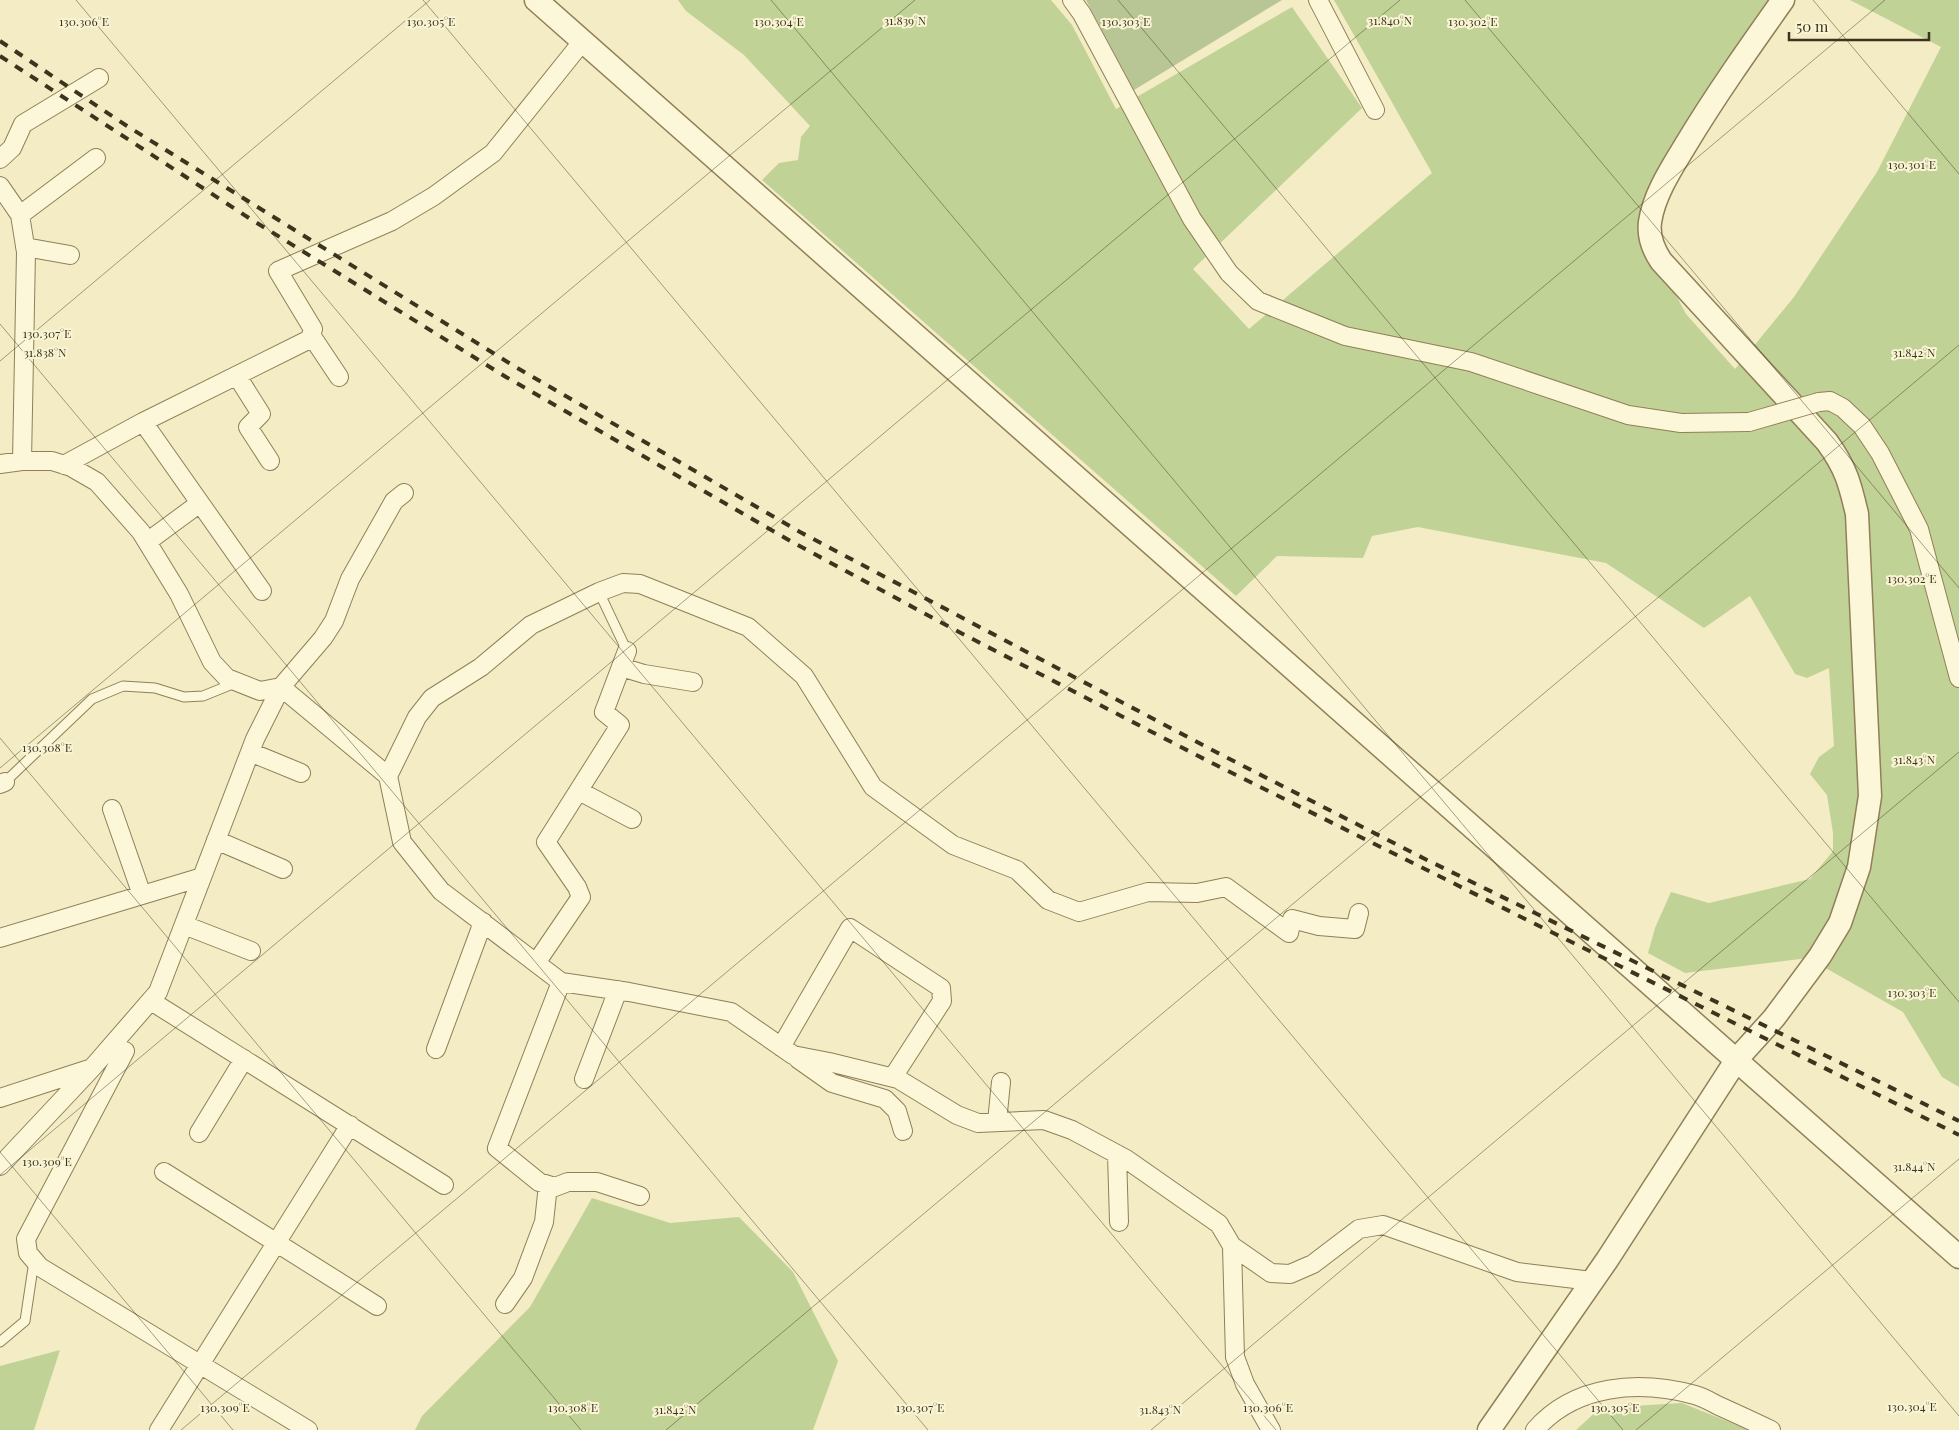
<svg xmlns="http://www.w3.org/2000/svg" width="1959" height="1430" font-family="'Playfair Display',serif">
<rect width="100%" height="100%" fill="#f3ecc4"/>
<!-- green -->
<path fill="#c1d296" d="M 678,0 L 1051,0 L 1072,25 L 1116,109 L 1292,7 L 1362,108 L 1193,269 L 1249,329 L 1432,173 L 1334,0 L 1792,0 L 1663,191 L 1648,243 L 1686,314 L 1735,369 L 1794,297 L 1877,172 L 1941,47 L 1850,0 L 1959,0 L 1959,1087 L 1942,1077 L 1903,1012 L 1808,958 L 1685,973 L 1648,953 L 1655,928 L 1671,892 L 1709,903 L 1810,879 L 1833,851 L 1833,833 L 1827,795 L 1810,774 L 1819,757 L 1834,746 L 1829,668 L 1807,678 L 1795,674 L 1750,596 L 1704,628 L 1606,563 L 1418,527 L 1372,536 L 1363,558 L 1277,556 L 1236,596 L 762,180 L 779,163 L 798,160 L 801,137 L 810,126 L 744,55 L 686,11 Z
M 592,1198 L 670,1223 L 739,1217 L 793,1272 L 838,1361 L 813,1430 L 415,1430 L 422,1416 L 530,1307 Z
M 60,1350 L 34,1430 L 0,1430 L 0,1366 Z
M 1682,1403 L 1749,1430 L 1576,1430 L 1600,1408 Z"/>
<!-- cemetery -->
<path fill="#b8c696" d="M 1086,0 L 1282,0 L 1134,90 Z"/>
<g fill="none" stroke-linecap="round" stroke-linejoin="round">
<defs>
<path id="service" d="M 599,592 L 627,651
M 5,782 L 92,699 L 123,686 L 155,688 L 184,697 L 203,696 L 235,683
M 0,1342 L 25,1321 L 34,1261"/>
<path id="minor" d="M 1072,0 L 1082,14 L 1192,219 L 1229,273 L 1258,301 L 1345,336 L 1471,362 L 1628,415 L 1681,423 L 1749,422
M 1318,0 L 1375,110
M 0,159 L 12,148 L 23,124 L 99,78
M 0,186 L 20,215 L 26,252 L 22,461
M 20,215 L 96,158
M 25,247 L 70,255
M 311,335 L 339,377
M 237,376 L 261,414 L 248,427 L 270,461
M 1819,402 L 1830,401 L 1843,408 L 1862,426 L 1880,453 L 1919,529 L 1959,678
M 143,422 L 262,591
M 0,464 L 22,461 L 52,461 L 71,467 L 97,482 L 141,532 L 179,594 L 212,662 L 227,678 L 260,691 L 281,687 L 388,776 L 402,842 L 441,891 L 561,982 L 629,992 L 731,1012 L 793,1055 L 829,1062 L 898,1079 L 957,1115 L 978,1123 L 1044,1120 L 1072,1130 L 1126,1159 L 1219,1224 L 1232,1246 L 1271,1273 L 1290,1274 L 1313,1264 L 1359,1229 L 1383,1225 L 1517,1272 L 1592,1281
M 64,465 L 143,422 L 310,339 L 313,329 L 278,271 L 392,221 L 434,196 L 493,153 L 582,42
M 147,542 L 200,503
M 621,667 L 644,674 L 693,682
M 250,752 L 301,773
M 388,776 L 417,717 L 432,698 L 481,667 L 531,625 L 599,592 L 623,583 L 640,584 L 748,627 L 804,676 L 873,787 L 953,845 L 1017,870 L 1048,900 L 1079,912 L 1148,892 L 1197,893 L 1226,887 L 1289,933 L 1292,919 L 1319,926 L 1355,929 L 1359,913
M 0,784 L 5,782
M 579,791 L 632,819
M 112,809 L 142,895
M 216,840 L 283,869
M 184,925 L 251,951
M 0,938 L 202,877
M 536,963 L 581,897 L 577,887 L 546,842 L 620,725 L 604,712 L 627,651
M 561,982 L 497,1148 L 539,1182 L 555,1187 L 568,1182 L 597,1182 L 640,1196
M 151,1001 L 444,1185
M 781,1047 L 850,928 L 941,988 L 942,1001 L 893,1077
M 436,1049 L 483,922
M 125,1051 L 26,1239 L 28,1253 L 40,1267 L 308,1430
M 798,1059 L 832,1083 L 885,1099 L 897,1111 L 903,1131
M 584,1079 L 618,990
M 0,1098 L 89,1069
M 997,1122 L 1001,1082
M 199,1133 L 244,1059
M 1117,1154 L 1119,1222
M 0,1166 L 92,1068 L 158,992 L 255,739 L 281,687 L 323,638 L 334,621 L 350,579 L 394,501 L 404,493
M 164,1172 L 377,1306
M 1232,1246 L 1235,1357 L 1245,1384 L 1271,1430
M 505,1304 L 523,1278 L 544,1222 L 548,1185
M 159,1430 L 350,1125
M 1535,1430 C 1575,1384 1639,1380 1695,1395 C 1703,1397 1711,1402 1719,1406 C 1737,1414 1754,1422 1771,1430"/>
<path id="tertiary" d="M 536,0 L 1959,1257
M 1489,1430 L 1607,1260 L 1737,1059 L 1774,1018 L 1820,956 L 1840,923 L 1859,867 L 1870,796 L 1857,514 C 1850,484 1846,468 1827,442 L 1661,261 C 1653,249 1648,237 1650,222 C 1654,195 1671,169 1685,146 C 1715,96 1749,48 1783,0"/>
</defs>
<!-- service casing -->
<use href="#service" stroke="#907f58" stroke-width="11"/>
<!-- minor casing -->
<use href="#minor" stroke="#907f58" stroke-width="20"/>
<!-- tertiary casing -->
<use href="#tertiary" stroke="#907f58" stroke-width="25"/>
<!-- service -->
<use href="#service" stroke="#fcf7d8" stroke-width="9"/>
<!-- minor -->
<use href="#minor" stroke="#fcf7d8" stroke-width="18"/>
<!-- tertiary -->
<use href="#tertiary" stroke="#fcf7d8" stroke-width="22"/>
<!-- rail -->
<path stroke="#3e331d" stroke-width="4" stroke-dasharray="9 9" stroke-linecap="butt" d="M 0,41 L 127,126 L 514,366 L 800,532 L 1216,752 L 1425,859 L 1959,1121
M 0,56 L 249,218 L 506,377 L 794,543 L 959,632 L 1208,761 L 1959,1135"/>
<defs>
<path id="minor-bridge" d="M 1749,422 L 1819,402"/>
</defs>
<!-- minor-bridge casing -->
<use href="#minor-bridge" stroke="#907f58" stroke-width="20" stroke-linecap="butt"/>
<!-- minor-bridge -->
<use href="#minor-bridge" stroke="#fcf7d8" stroke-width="18"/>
</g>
<!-- ticks -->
<path fill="none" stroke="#3e331d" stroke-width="1" stroke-opacity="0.45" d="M 76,0 L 1276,1430M 423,0 L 1623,1430M 771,0 L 1959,1416M 1118,0 L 1959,1002M 1465,0 L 1959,588M 1813,0 L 1959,174M 0,324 L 928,1430M 0,361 L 430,0M 0,738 L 581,1430M 0,768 L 915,0M 0,1152 L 233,1430M 0,1175 L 1400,0M 181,1430 L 1885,0M 666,1430 L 1959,345M 1151,1430 L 1959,752M 1636,1430 L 1959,1159"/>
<g font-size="12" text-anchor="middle" fill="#3e331d" stroke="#f9f5d4" stroke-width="4" stroke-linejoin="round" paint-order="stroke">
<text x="905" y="25">31.839°N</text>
<text x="1390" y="25">31.840°N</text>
<text x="431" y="26">130.305°E</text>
<text x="84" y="26">130.306°E</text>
<text x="779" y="26">130.304°E</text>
<text x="1126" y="26">130.303°E</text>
<text x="1473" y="26">130.302°E</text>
<text x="1912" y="169">130.301°E</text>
<text x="47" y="338">130.307°E</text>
<text x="45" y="357">31.838°N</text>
<text x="1914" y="357">31.842°N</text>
<text x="1912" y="583">130.302°E</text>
<text x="47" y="752">130.308°E</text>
<text x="1914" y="764">31.843°N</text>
<text x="1912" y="997">130.303°E</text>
<text x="47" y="1166">130.309°E</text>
<text x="1914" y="1171">31.844°N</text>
<text x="1912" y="1411">130.304°E</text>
<text x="225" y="1412">130.309°E</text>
<text x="573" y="1412">130.308°E</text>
<text x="920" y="1412">130.307°E</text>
<text x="1268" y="1412">130.306°E</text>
<text x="1615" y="1412">130.305°E</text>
<text x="675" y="1414">31.842°N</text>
<text x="1160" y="1414">31.843°N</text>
</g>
<!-- scale -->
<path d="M1789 32v8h140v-8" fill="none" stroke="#3e331d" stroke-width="2.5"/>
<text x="1796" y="32" font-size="15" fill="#3e331d" stroke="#f9f5d4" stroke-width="4" paint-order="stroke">50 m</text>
</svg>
